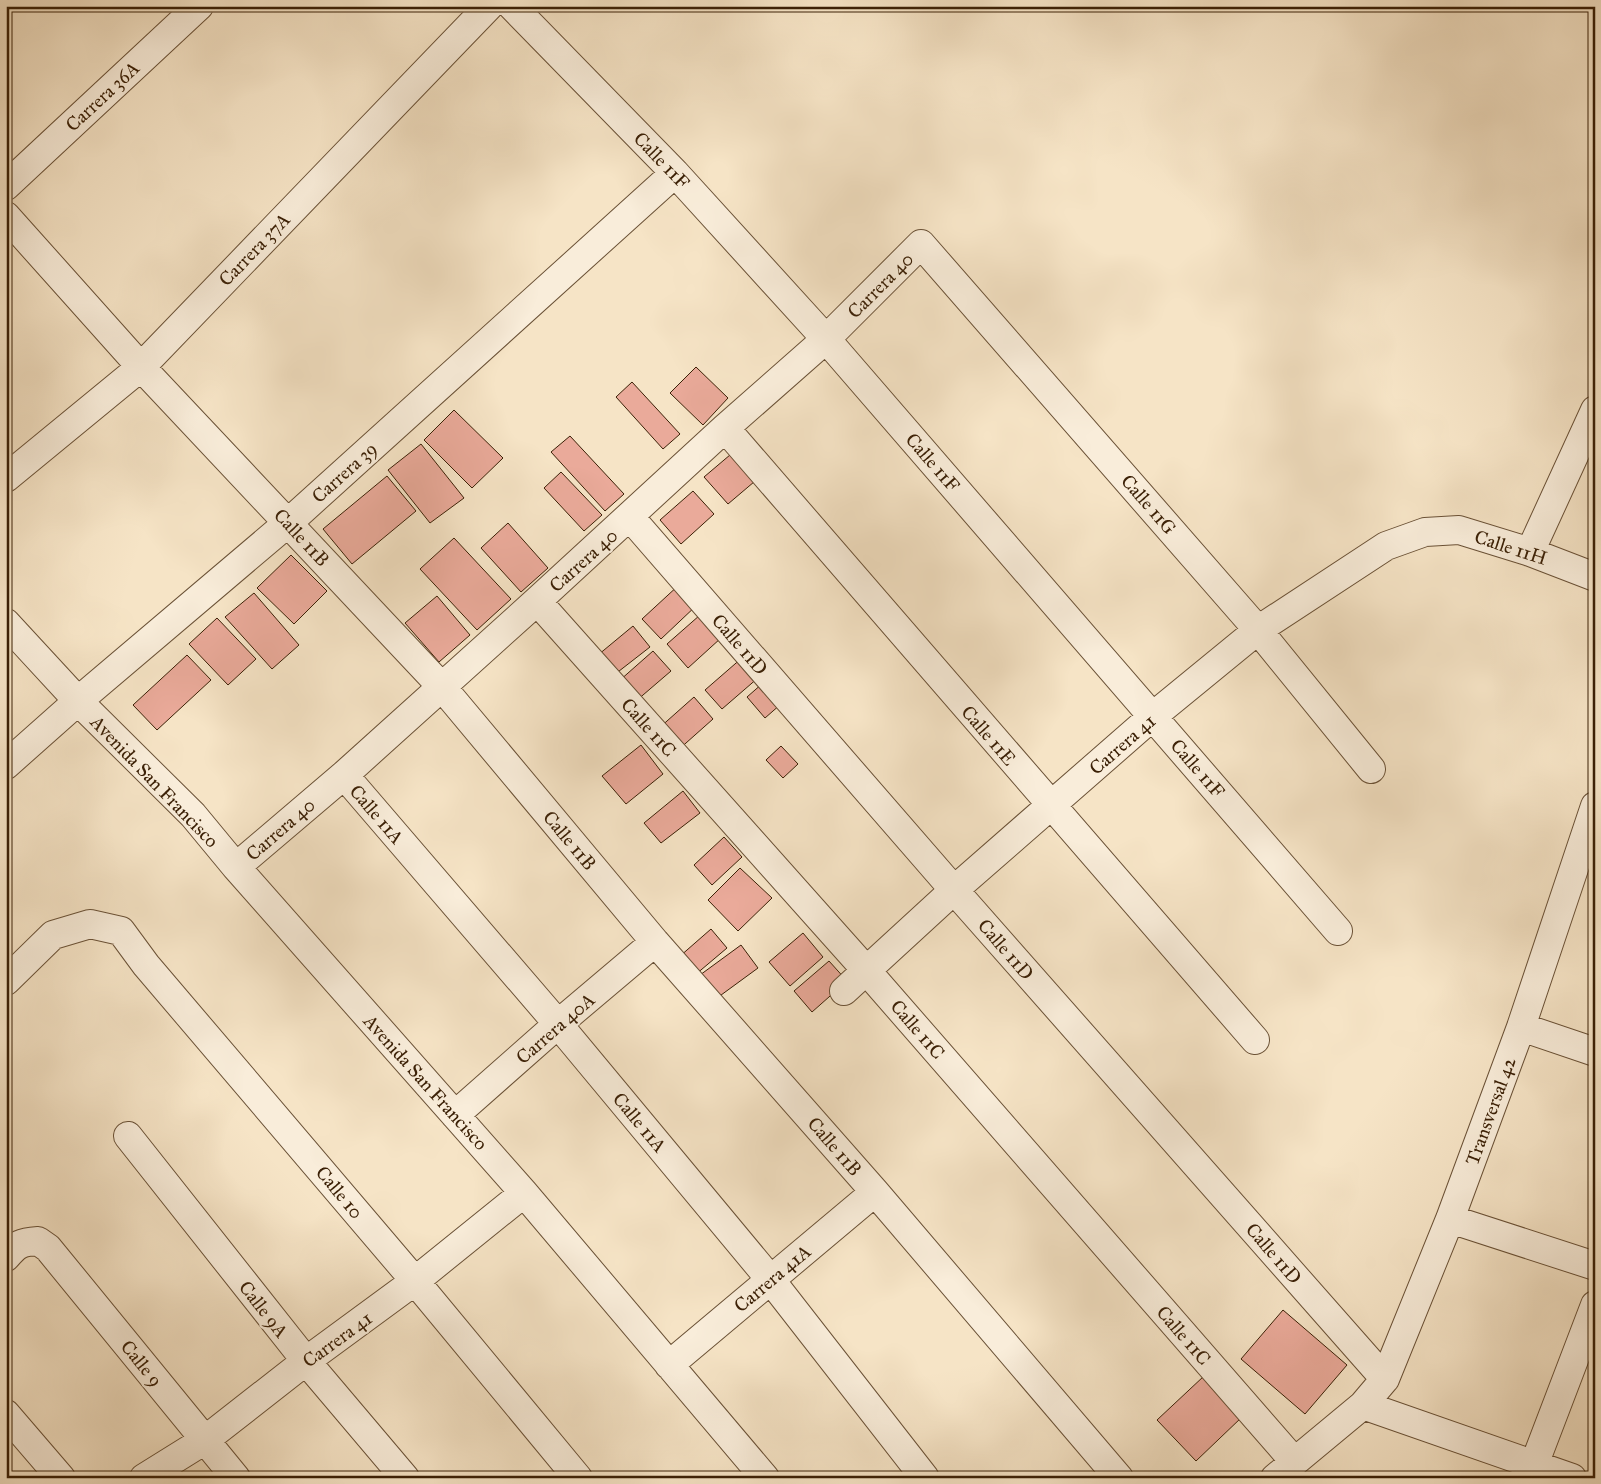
<svg xmlns="http://www.w3.org/2000/svg" width="1601" height="1484" font-family="'IM FELL Great Primer',serif">
<rect width="100%" height="100%" fill="#f6e4c6"/>
<filter id="stains"><feTurbulence type="fractalNoise" baseFrequency=".004" numOctaves="4"/><feColorMatrix values="0 0 0 0 .2 0 0 0 0 .09 0 0 0 0 .02 0 0 0 .5 -.17"/></filter>
<radialGradient id="worn" r=".72"><stop offset=".6" stop-color="#630" stop-opacity="0"/><stop offset="1" stop-color="#630" stop-opacity=".3"/></radialGradient>
<!-- building -->
<path fill="#eaaa9a" stroke="#3b2006" d="M 696,367 L 728,398 L 703,425 L 670,393 Z
M 632,382 L 680,434 L 663,449 L 616,397 Z
M 454,410 L 503,458 L 472,488 L 424,440 Z
M 570,436 L 624,494 L 605,511 L 551,452 Z
M 421,444 L 464,498 L 430,523 L 388,470 Z
M 737,449 L 761,476 L 728,504 L 704,477 Z
M 561,472 L 602,515 L 584,531 L 544,488 Z
M 387,476 L 416,511 L 352,564 L 323,529 Z
M 693,491 L 714,514 L 681,544 L 660,520 Z
M 508,523 L 548,568 L 521,592 L 481,548 Z
M 454,538 L 511,599 L 477,630 L 420,569 Z
M 291,555 L 327,591 L 294,624 L 257,588 Z
M 680,584 L 698,604 L 661,639 L 642,619 Z
M 254,593 L 299,645 L 272,669 L 225,617 Z
M 437,596 L 470,635 L 439,662 L 405,623 Z
M 700,615 L 721,638 L 688,668 L 667,644 Z
M 217,618 L 256,659 L 228,685 L 189,644 Z
M 633,626 L 650,647 L 614,675 L 598,655 Z
M 653,651 L 671,671 L 636,701 L 619,681 Z
M 187,655 L 211,680 L 157,730 L 133,705 Z
M 743,657 L 759,677 L 722,709 L 705,690 Z
M 763,683 L 781,704 L 765,718 L 747,697 Z
M 694,697 L 713,719 L 677,751 L 658,729 Z
M 641,745 L 663,774 L 626,804 L 602,776 Z
M 781,746 L 798,764 L 783,778 L 766,760 Z
M 683,791 L 700,813 L 661,843 L 644,823 Z
M 724,837 L 742,857 L 712,885 L 694,865 Z
M 740,868 L 772,898 L 738,931 L 708,900 Z
M 711,929 L 727,948 L 695,975 L 679,957 Z
M 803,933 L 823,957 L 790,986 L 769,962 Z
M 741,945 L 758,968 L 717,998 L 700,975 Z
M 829,961 L 847,981 L 812,1012 L 794,991 Z
M 1283,1310 L 1347,1365 L 1305,1414 L 1241,1359 Z
M 1204,1376 L 1242,1417 L 1196,1461 L 1157,1420 Z"/>
<g fill="none" stroke-linecap="round" stroke-linejoin="round">
<defs>
<path id="minor" d="M 512,6 L 675,173 L 826,339 L 1338,931
M 6,186 L 199,6
M 6,216 L 141,367 L 442,687 L 655,942 L 875,1192 L 1119,1478
M 725,428 L 1255,1040
M 6,478 L 141,367 L 489,6
M 630,517 L 954,890 L 1385,1379
M 1530,552 L 1595,410
M 537,601 L 866,970 L 1294,1461
M 6,623 L 78,701 L 193,815 L 236,867 L 524,1193 L 765,1478
M 6,765 L 78,701 L 289,522 L 675,173
M 344,775 L 558,1024 L 770,1279 L 925,1478
M 236,867 L 344,775 L 537,601 L 725,428 L 826,339 L 921,244 L 1258,630 L 1371,769
M 6,981 L 53,935 L 90,924 L 121,931 L 146,965 L 415,1281 L 578,1478
M 844,991 L 954,890 L 1153,716 L 1258,630 L 1386,546 L 1425,532 L 1459,530 L 1530,552 L 1595,577
M 1521,1027 L 1595,1052
M 455,1115 L 558,1024 L 655,942
M 128,1136 L 306,1361 L 405,1478
M 1450,1219 L 1595,1266
M 6,1257 C 17,1244 21,1242 38,1241 L 48,1248 L 236,1478
M 669,1365 L 875,1192
M 1363,1405 L 1572,1478
M 6,1414 L 61,1478
M 144,1478 L 205,1440 L 306,1361 L 415,1281 L 524,1193
M 1275,1478 L 1363,1405 L 1385,1379 L 1450,1219 L 1521,1027 L 1595,806
M 1529,1478 L 1595,1305"/>
</defs>
<!-- minor casing -->
<use href="#minor" stroke="#6a5136" stroke-width="30"/>
<!-- minor -->
<use href="#minor" stroke="#f9edda" stroke-width="28"/>
</g>
<g text-anchor="middle" stroke-width="4.5" stroke-linejoin="round" paint-order="stroke">
<!-- street labels -->
<g font-size="19" fill="#3b2006" stroke="#f9edda">
<text transform="translate(102 96) rotate(-43)" y="7">Carrera 36A</text>
<text transform="translate(662 160) rotate(46)" y="7">Calle 11F</text>
<text transform="translate(254 249) rotate(-46)" y="7">Carrera 37A</text>
<text transform="translate(880 285) rotate(-45)" y="7">Carrera 40</text>
<text transform="translate(933 462) rotate(49)" y="7">Calle 11F</text>
<text transform="translate(344 472) rotate(-42)" y="7">Carrera 39</text>
<text transform="translate(1149 504) rotate(49)" y="7">Calle 11G</text>
<text transform="translate(302 537) rotate(47)" y="7">Calle 11B</text>
<text transform="translate(1511 547) rotate(18)" y="7">Calle 11H</text>
<text transform="translate(583 560) rotate(-42)" y="7">Carrera 40</text>
<text transform="translate(740 644) rotate(49)" y="7">Calle 11D</text>
<text transform="translate(649 727) rotate(48)" y="7">Calle 11C</text>
<text transform="translate(989 735) rotate(49)" y="7">Calle 11E</text>
<text transform="translate(1122 744) rotate(-41)" y="7">Carrera 41</text>
<text transform="translate(1198 768) rotate(49)" y="7">Calle 11F</text>
<text transform="translate(155 781) rotate(46)" y="7">Avenida San Francisco</text>
<text transform="translate(377 814) rotate(49)" y="7">Calle 11A</text>
<text transform="translate(280 829) rotate(-41)" y="7">Carrera 40</text>
<text transform="translate(570 840) rotate(50)" y="7">Calle 11B</text>
<text transform="translate(1006 949) rotate(49)" y="7">Calle 11D</text>
<text transform="translate(555 1028) rotate(-41)" y="7">Carrera 40A</text>
<text transform="translate(918 1029) rotate(49)" y="7">Calle 11C</text>
<text transform="translate(426 1082) rotate(48)" y="7">Avenida San Francisco</text>
<text transform="translate(1490 1111) rotate(-70)" y="7">Transversal 42</text>
<text transform="translate(640 1122) rotate(50)" y="7">Calle 11A</text>
<text transform="translate(835 1146) rotate(49)" y="7">Calle 11B</text>
<text transform="translate(340 1192) rotate(50)" y="7">Calle 10</text>
<text transform="translate(1274 1253) rotate(49)" y="7">Calle 11D</text>
<text transform="translate(772 1278) rotate(-40)" y="7">Carrera 41A</text>
<text transform="translate(264 1309) rotate(52)" y="7">Calle 9A</text>
<text transform="translate(1184 1335) rotate(49)" y="7">Calle 11C</text>
<text transform="translate(337 1339) rotate(-36)" y="7">Carrera 41</text>
<text transform="translate(142 1363) rotate(51)" y="7">Calle 9</text>
</g>
</g>
<!-- margin -->
<rect width="1601" height="1484" fill="none" stroke="#f6e4c6" stroke-width="25"/>
<rect x="8" y="8" width="1586" height="1469" fill="none" stroke="#3b2006" stroke-width="2.5"/>
<rect x="12" y="12" width="1576" height="1459" fill="none" stroke="#3b2006"/>
<rect width="100%" height="100%" filter="url(#stains)"/>
<rect width="100%" height="100%" fill="url(#worn)"/>
</svg>
